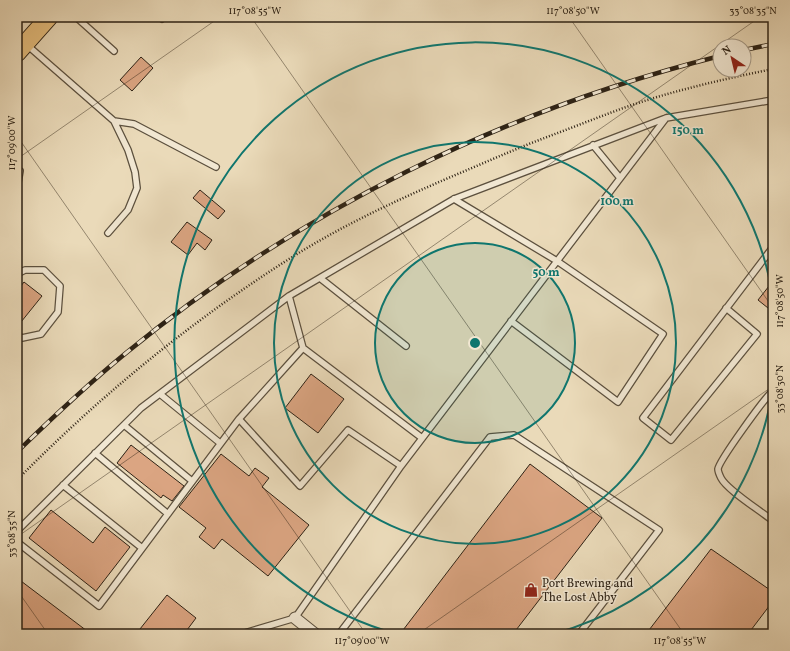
<svg xmlns="http://www.w3.org/2000/svg" width="790" height="651" font-family="Vollkorn,serif">
<rect width="100%" height="100%" fill="#eadab9"/>
<filter id="stains"><feTurbulence type="fractalNoise" baseFrequency=".005" numOctaves="4"/><feColorMatrix values="0 0 0 0 .2 0 0 0 0 .09 0 0 0 0 .02 0 0 0 .5 -.17"/></filter>
<radialGradient id="worn" r=".72"><stop offset=".6" stop-color="#630" stop-opacity="0"/><stop offset="1" stop-color="#630" stop-opacity=".3"/></radialGradient>
<!-- building -->
<path fill="#dba582" stroke="#2d2215" d="M 141,57 L 153,68 L 132,91 L 120,80 Z
M 200,190 L 225,211 L 218,219 L 193,198 Z
M 187,222 L 212,240 L 205,250 L 197,243 L 188,255 L 171,242 Z
M 773,281 L 773,312 L 758,300 Z
M 24,282 L 42,296 L 17,327 L 17,291 Z
M 311,374 L 344,399 L 318,433 L 285,408 Z
M 131,445 L 184,486 L 172,501 L 163,495 L 161,498 L 117,463 Z
M 221,454 L 249,476 L 255,468 L 269,478 L 262,487 L 309,525 L 268,576 L 222,539 L 214,549 L 199,537 L 206,528 L 179,507 Z
M 530,464 L 602,518 L 513,634 L 400,634 Z
M 51,510 L 93,543 L 105,527 L 130,547 L 96,591 L 29,538 Z
M 711,549 L 773,592 L 773,601 L 748,634 L 646,634 Z
M 17,578 L 91,634 L 17,634 Z
M 167,595 L 196,618 L 184,634 L 136,634 Z"/>
<g fill="none" stroke-linecap="round" stroke-linejoin="round">
<defs>
<path id="service" d="M 76,17 L 114,51
M 160,17 L 162,19
M 27,45 L 114,121 L 134,124 L 216,167
M 593,145 L 620,178
M 17,188 L 20,171
M 454,199 L 557,261 L 663,334 L 618,402 L 511,321
M 108,233 L 128,210 L 137,188 L 135,172 L 128,150 L 114,121
M 17,274 L 25,270 L 44,270 L 60,286 L 58,312 L 41,334 L 22,338 L 17,335
M 320,278 L 406,346
M 726,308 L 757,334 L 671,440 L 643,418 L 773,247
M 303,348 L 422,438
M 773,391 C 765,397 719,461 718,469 C 718,471 720,476 721,478 C 727,490 761,511 773,521
M 160,394 L 220,443
M 124,425 L 192,481
M 95,453 L 168,514
M 401,466 L 666,118 L 773,100
M 63,485 L 142,548
M 17,531 L 141,408 L 289,296 L 454,199 L 666,118
M 17,542 L 99,606 L 239,419
M 241,634 L 295,618 L 401,466 L 348,430 L 300,486 L 239,419 L 303,348 L 289,296
M 339,634 L 490,437 L 514,435 L 659,530 L 579,634"/>
<path id="minor" d="M 295,618 L 315,634"/>
<path id="primary" d="M 17,53 L 49,17"/>
</defs>
<!-- service casing -->
<use href="#service" stroke="#5c503e" stroke-width="8"/>
<!-- minor casing -->
<use href="#minor" stroke="#5c503e" stroke-width="13"/>
<!-- primary casing -->
<use href="#primary" stroke="#2d2215" stroke-width="19"/>
<!-- path -->
<path stroke="#2d2215" stroke-width="2.5" stroke-dasharray="1 2" stroke-linecap="butt" d="M 17,480 C 100,396 190,322 289,259 C 341,226 397,200 453,176 C 484,163 515,149 547,137 C 574,127 601,116 629,106 C 676,90 724,79 773,69"/>
<!-- service -->
<use href="#service" stroke="#f1e7d2" stroke-width="5.5"/>
<!-- minor -->
<use href="#minor" stroke="#f1e7d2" stroke-width="11"/>
<!-- primary -->
<use href="#primary" stroke="#e5bd7c" stroke-width="17"/>
<defs>
<path id="rail" d="M 744,50 L 773,44
M 17,452 C 52,418 88,384 126,353 C 299,211 504,110 720,56"/>
</defs>
<!-- rail casing -->
<use href="#rail" stroke="#2d2215" stroke-width="4.5"/>
<!-- rail -->
<use href="#rail" stroke="#f1e7d2" stroke-width="3" stroke-dasharray="9" stroke-linecap="butt"/>
</g>
<!-- ticks -->
<path fill="none" stroke="#2d2215" stroke-width="1" stroke-opacity="0.45" d="M 251,17 L 684,634M 569,17 L 773,308M 17,136 L 366,634M 17,159 L 220,17M 17,537 L 760,17M 17,590 L 48,634M 418,634 L 773,386"/>
<!-- distance rings -->
<circle cx="475" cy="343" r="100" fill="#0f766e" fill-opacity=".12"/>
<g fill="none" stroke="#0f766e" stroke-width="2">
<circle cx="475" cy="343" r="100"/>
<circle cx="475" cy="343" r="201"/>
<path d="M773 387A301 301 0 0 1 553 634M397 634A301 301 0 1 1 773 299"/>
</g>
<!-- icons -->
<defs>
<symbol id="shop-bare" viewBox="-9 -9 18 18"><path d="M-5-2.5h2.3a2.7 3.5 0 0 1 5.4 0H5L5.5 6h-11ZM-1.5-2.5h3a1.5 2.3 0 0 0-3 0Z" fill="#8f2418" stroke="#f1e7d2" stroke-width="2.5" paint-order="stroke"/></symbol>
</defs>
<g fill-rule="evenodd">
<use href="#shop-bare" x="521" y="580" width="20" height="20"/>
</g>
<g text-anchor="middle" stroke-width="3" stroke-linejoin="round" paint-order="stroke">
<!-- poi labels -->
<g font-size="12" fill="#2d2215" stroke="#f1e7d2" text-anchor="start">
<text x="542" y="587">Port Brewing and<tspan x="542" dy="14">The Lost Abby</tspan></text>
</g>
</g>
<circle cx="475" cy="343" r="6" fill="#0f766e" stroke="#f1e7d2" stroke-width="2"/>
<g font-size="12" text-anchor="middle" font-weight="bold" fill="#0f766e" stroke="#f1e7d2" stroke-width="3" stroke-linejoin="round" paint-order="stroke">
<text x="688" y="134">150 m</text>
<text x="617" y="205">100 m</text>
<text x="546" y="276">50 m</text>
</g>
<!-- margin -->
<rect width="790" height="651" fill="none" stroke="#eadab9" stroke-width="44"/>
<!-- north arrow -->
<g transform="translate(732 58) rotate(325)"><circle r="19" fill="#f1e7d2" stroke="#a39886"/>
<path d="M0-3L7 15L0 10L-7 15Z" fill="#8f2418"/>
<text y="-6" font-size="11" font-weight="bold" text-anchor="middle" fill="#2d2215">N</text>
</g>
<rect x="22" y="22" width="746" height="607" fill="none" stroke="#2d2215" stroke-width="1.5"/>
<g font-size="10" text-anchor="middle" fill="#2d2215">
<text x="255" y="14">117°08'55"W</text>
<text x="573" y="14">117°08'50"W</text>
<text x="753" y="14">33°08'35"N</text>
<text transform="translate(11 143) rotate(-90)" y="4">117°09'00"W</text>
<text transform="translate(779 301) rotate(-90)" y="4">117°08'50"W</text>
<text transform="translate(779 389) rotate(-90)" y="4">33°08'30"N</text>
<text transform="translate(11 534) rotate(-90)" y="4">33°08'35"N</text>
<text x="362" y="644">117°09'00"W</text>
<text x="680" y="644">117°08'55"W</text>
</g>
<rect width="100%" height="100%" filter="url(#stains)"/>
<rect width="100%" height="100%" fill="url(#worn)"/>
</svg>
